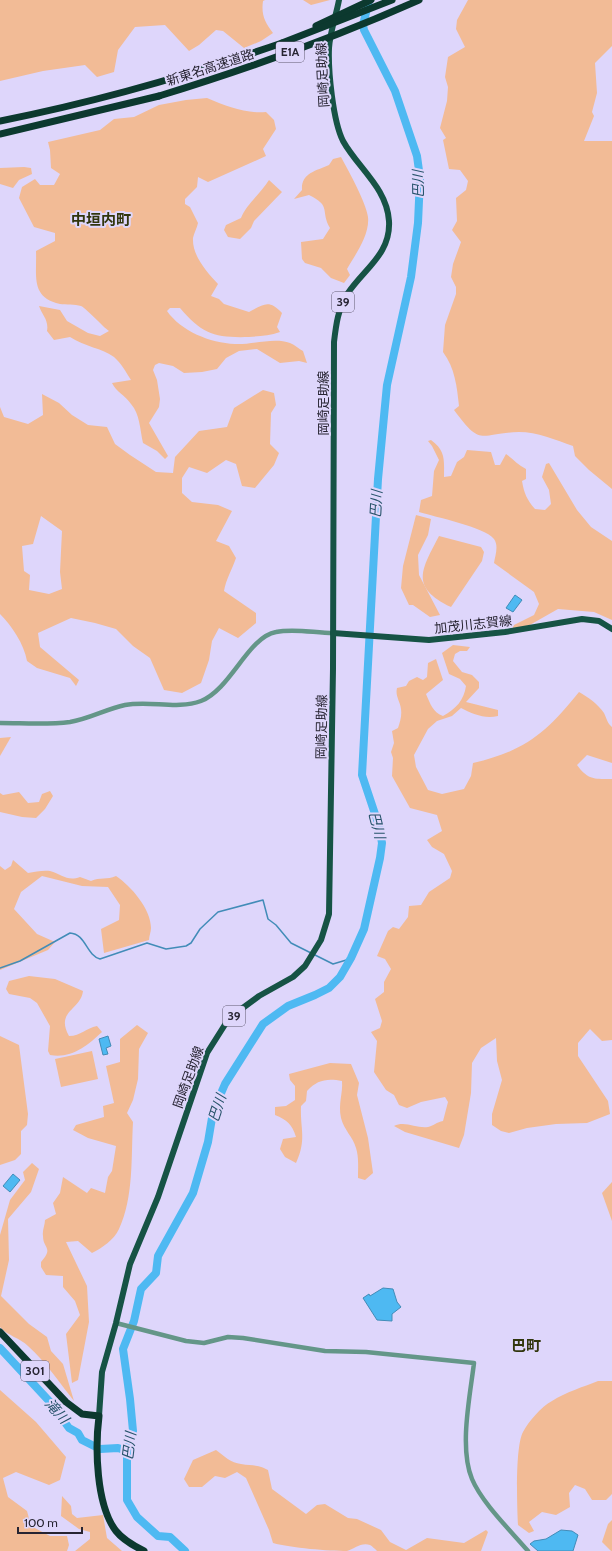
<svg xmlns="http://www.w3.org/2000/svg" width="612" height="1551" font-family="Cabin,'Noto Sans JP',sans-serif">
<rect width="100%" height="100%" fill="#ded6fb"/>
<g fill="#f2bb96" fill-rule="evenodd">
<path d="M0 0H265L263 1C261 15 265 22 273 33L261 41 244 48 223 31 216 30 199 45 189 51 165 25 135 27 118 50 114 72 97 77 85 65 43 71 0 81Z"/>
<path d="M303 0H330L311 5Z"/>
<path d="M468 0H612V46L595 63 597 93 592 112 594 116 584 141H612V489L589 470 575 456 573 446C556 440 537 432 519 432 479 433 482 448 454 410L459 406C457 387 455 368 443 352L445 325 456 294V287L451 277 453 264 461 242 452 230 457 221 456 198 466 190 468 181 460 170 449 169 443 140 446 138 440 128 447 101 448 87 445 77 448 57 465 47 456 29 457 20Z"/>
<path d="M207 98C226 106 246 114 266 112L274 120 276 129 263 149 266 156 208 182 198 177 197 187 185 199V204L190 207 198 223C197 228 194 233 193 238 192 256 207 272 218 284L211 296 219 299 224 304 249 312C264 304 269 299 282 313L277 327 280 332C270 336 259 336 249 337 215 338 202 334 180 308H170L167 311C181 331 210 343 235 344 251 345 274 337 290 343 295 345 299 349 303 351L307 363 299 361 280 363 257 349 239 351 226 358 217 369 202 372 184 373 173 366 159 363 155 365 153 370 157 380 160 399 159 407 149 423 168 456 165 459 157 451 143 443C140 430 140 414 131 404 125 395 116 392 112 383L131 380C126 372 121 363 114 357 102 348 85 347 70 337L54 340 47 331C49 320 42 315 39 306L60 310 67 321 88 333 100 336 109 331C103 327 86 308 81 306 75 304 66 305 60 304 30 297 37 276 36 251L55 241V233L34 227 19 198 22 187 35 179 40 185H54L60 174 51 168 50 150 48 142 100 130 114 119 134 117 159 105 186 100Z"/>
<path d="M341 157C349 172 366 202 368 217 370 235 355 255 347 269L350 275 344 283 331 278 321 268 305 263 302 259 301 242 323 239 330 228C320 211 332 206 309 195L294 199 302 190C301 173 316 171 329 165L333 159Z"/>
<path d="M24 167 31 168 32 174 19 180 13 188 0 184V168Z"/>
<path d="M269 180 282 192 254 221 251 228 240 239 228 237 224 230 226 225 241 218C246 205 261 193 269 180Z"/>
<path d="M263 390 274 393 276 405 271 413 270 444 279 453 274 465 255 488 242 486 236 464 226 460 207 473 189 467 182 478V493L192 502 218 505 232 511 216 541 229 546 236 558C232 570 226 579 224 591L256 613V623L238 638 219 628 212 641 209 660 201 683 182 693 164 690 150 658 133 646 116 629 95 623 71 618 38 633 40 647 79 680 76 686 70 678 37 668 27 661C24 644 12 626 0 614V407L4 417 28 424 43 415 42 394 59 403 72 415 88 425 107 427 115 444 130 455 156 472 173 473 175 457 199 431 227 427 234 408ZM41 516 62 531 60 572 62 589 49 594 29 590 30 575 24 571 22 546 33 544Z"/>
<path d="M431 440C446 451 444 460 444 477L451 476 457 462 464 457 467 450 491 452 495 465H500L506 454C513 459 518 465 526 469V479L522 481C524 493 527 500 535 509L545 510 551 504 549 490 542 477 546 464 549 463 577 510 591 527 612 541V620L594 612 558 609 528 626 513 628 512 626 534 615 539 604 534 592 494 563C495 556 499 546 494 539 485 527 435 517 419 512L421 500 432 496 434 471 439 460 432 446 428 441Z"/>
<path d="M416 515 431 519 428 535 418 555 419 575 440 615 430 617 413 605H409L401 588 403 566Z"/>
<path d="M439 536 481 547 484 552 482 561 451 607C409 587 422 569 439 536Z"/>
<path d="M453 645 470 647 467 651H460L455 654 453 661 462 672 472 675 479 682V688L466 702 498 710V716C484 719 473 714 461 708L452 716 437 721 428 729 414 755 416 767 428 790 442 794 464 789 471 776 473 763C525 751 546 733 579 692 588 697 598 704 604 713 607 719 607 723 612 727V763L587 755 577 765C588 780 594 779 612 779V1040L602 1041 590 1029 578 1043V1056L608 1101 610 1114 587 1123 556 1124 527 1128 509 1133 501 1131 492 1125V1114L502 1080 497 1061 496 1038 481 1048 472 1063 471 1093 464 1135 459 1148 405 1132 394 1126C405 1120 417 1129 428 1127 433 1126 437 1122 443 1121L448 1102 445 1097 421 1102 407 1108 399 1105 394 1095 386 1090 374 1072 377 1041 371 1032 380 1028 382 1021 375 999 384 992V982L391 969 385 959 377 956 388 931 393 927 399 929 408 917 409 906 421 905 429 892 450 878 452 871 444 854 432 847 427 840 442 831 437 815 410 808 392 776 393 758 391 752 394 743 392 731 398 728C400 722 402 716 401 709 400 701 395 696 397 688L406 686 409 681 417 677 423 680 427 677 428 663 436 659 443 680 426 694C430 703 433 713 443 716 456 709 464 700 466 686L460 679 449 674 442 653Z"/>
<path d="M11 737 0 756V738Z"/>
<path d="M50 791 53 796 45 809 36 818 22 817 0 812V793L3 795 19 792 28 803 39 802 42 794Z"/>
<path d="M13 860 28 873C35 872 43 870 50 871 62 874 67 882 80 877L91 881C100 877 107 880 116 876 131 886 151 909 151 928 151 932 149 936 149 940L104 953 101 929 119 920 120 905 108 887 82 886 42 876 21 892 14 909 37 934 55 942 48 950 0 970V866L5 870 11 866Z"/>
<path d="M29 976 55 979 83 991C81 1010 55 1011 69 1036 81 1036 86 1028 97 1026L102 1032C87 1046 71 1059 50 1055L48 1051 50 1026 37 1003 30 998 9 994 6 989 9 981Z"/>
<path d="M137 1025 148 1033 139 1049 138 1079 133 1100 127 1113 133 1122C131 1157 134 1197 119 1229 114 1240 102 1248 92 1253L78 1241 66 1242 87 1286 89 1322 78 1380 72 1383 66 1334 80 1315 75 1301 63 1287V1276L46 1275 41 1267V1262C54 1247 43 1249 43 1236 42 1231 45 1225 45 1220L56 1214 53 1203 60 1193 63 1177 87 1193 91 1188 105 1193 108 1177 112 1171 116 1146 88 1138 73 1130 76 1125 104 1117 103 1106 114 1103 106 1066 120 1062V1039Z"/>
<path d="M0 1036 19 1045 28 1114 27 1125 21 1131V1154L15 1160 0 1165Z"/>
<path d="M92 1051 98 1079 61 1087 55 1059Z"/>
<path d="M330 1063 351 1064 359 1083 357 1095 368 1138 373 1173 365 1180 358 1178C358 1169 359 1157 356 1148 353 1137 344 1130 341 1118 338 1103 343 1094 342 1081 327 1078 317 1080 307 1091L306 1101 301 1106C300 1130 307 1139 296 1163L285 1157 280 1149 283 1139 296 1137C292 1124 287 1120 275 1115V1107L286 1106 295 1100V1086L290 1080 289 1074Z"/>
<path d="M32 1163 39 1169 31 1192 8 1219 9 1260 1 1296 29 1324 47 1337 51 1351 63 1364 74 1401C59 1382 46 1362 28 1346 20 1338 8 1336 0 1327V1235L10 1200 25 1180 23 1172Z"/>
<path d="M612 1182V1221L602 1193Z"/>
<path d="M598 1381H612V1494L606 1500H592L585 1489 575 1485 569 1493 570 1507 556 1515 542 1512 529 1522 534 1531 529 1533 518 1525C517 1506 515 1447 523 1432 529 1421 541 1407 552 1401 566 1392 583 1387 598 1381Z"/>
<path d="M0 1390 36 1422 66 1457 60 1480 49 1485 16 1472 3 1478 8 1497 27 1511 31 1526 50 1536H67L69 1545 67 1551H0Z"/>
<path d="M216 1450C224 1456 231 1463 241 1464 253 1466 257 1464 268 1470L272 1489 306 1514 317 1505 325 1504 348 1518 357 1519 381 1530 390 1542 406 1550 427 1538 464 1543 486 1530 488 1532 481 1551H377C375 1549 372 1546 370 1545 361 1542 354 1549 347 1551 329 1551 291 1548 273 1543L269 1530 246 1478 237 1472 225 1478 215 1476 202 1487H189L184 1479 193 1460Z"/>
<path d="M62 1496 71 1506 72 1514 77 1518 103 1515 107 1538 122 1551H75L90 1539V1532L79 1529 61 1516Z"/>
<path d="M612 1520V1551H611L602 1542 608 1524Z"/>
</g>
<g fill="#4eb9f2" stroke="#428cb8">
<path d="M515 595 522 600 513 612 506 608Z"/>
<path d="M108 1036 111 1046 106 1048 108 1054 103 1055 99 1039Z"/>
<path d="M13 1174 20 1180 10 1192 3 1186Z"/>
<path d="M383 1288 393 1289 397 1302 401 1307 392 1314V1321L377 1320 363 1298 369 1294 370 1296Z"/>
<path d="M561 1530 572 1531 578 1535 573 1551H538L530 1544 534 1541 546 1539Z"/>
</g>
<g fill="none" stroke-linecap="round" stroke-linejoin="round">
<g stroke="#428cb8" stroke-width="1.5">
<path d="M315 955 333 964 353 958"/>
<path d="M0 968 20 961 70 933C86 934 86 955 100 959L147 943 166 949 186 946 191 943 200 929 218 912 263 900 268 919 276 925 291 943 311 953"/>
</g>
<g stroke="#4eb9f2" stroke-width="8">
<path d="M0 1348 50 1402 69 1428 78 1433 82 1440 100 1449 118 1448 127 1451"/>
<path d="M185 1551 170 1537 158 1536 137 1517 127 1500V1451L133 1431 130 1399 123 1349 134 1321 141 1289 156 1273 158 1256 193 1193 208 1142 213 1112 225 1084 263 1024 288 1006 315 995 329 988 340 977 351 958 364 929 380 858 382 843 379 826 362 775 378 479 387 385 411 277 418 223 420 178 417 156 395 91 364 30 363 25 369 0"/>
</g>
<g stroke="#649688" stroke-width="4.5">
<path d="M0 723C23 723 47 725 70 722 89 719 106 709 125 705 150 700 177 710 201 701 231 689 248 637 276 632 294 628 315 633 333 633"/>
<path d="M116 1323 186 1341 204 1343 228 1337 243 1338 325 1351 366 1352 474 1363C470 1396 459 1448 472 1479 482 1503 511 1531 528 1551"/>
</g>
<g stroke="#165345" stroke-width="6">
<path d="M333 633 429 640 505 632 582 619 599 621 612 629"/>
<path d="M99 1416 102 1372 116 1323 130 1264 158 1197 207 1053 226 1023 240 1010 259 996 293 977 305 966 321 940 329 914 333 669 334 342C336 325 338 308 348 293 364 269 391 254 389 221 387 188 358 168 343 141 333 121 328 71 329 48 330 32 336 16 339 0"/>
</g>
<g stroke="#0c392f" stroke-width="7">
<path d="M0 121C96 102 190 75 282 43"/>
<path d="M0 134 159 96"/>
<path d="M0 1332 66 1402 82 1414 99 1416C95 1448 96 1505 116 1531 123 1540 134 1546 144 1551"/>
</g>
<g stroke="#0c392f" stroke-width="7">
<path d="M316 26 371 0"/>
<path d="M282 43 392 0"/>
<path d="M159 96C247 69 334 38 419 0"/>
</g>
</g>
<g text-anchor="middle" stroke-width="4" stroke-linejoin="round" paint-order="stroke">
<g fill="#ded6fb" stroke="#5e596e" stroke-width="1">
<rect x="276" y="42" width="28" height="20" rx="3"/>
<rect x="332" y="292" width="22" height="20" rx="3"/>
<rect x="223" y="1006" width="22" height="20" rx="3"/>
<rect x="21" y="1361" width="28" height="20" rx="3"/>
</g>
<g font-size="12" font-weight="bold" fill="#272432">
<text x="290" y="56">E1A</text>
<text x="343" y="306">39</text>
<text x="234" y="1020">39</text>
<text x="35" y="1375">301</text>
</g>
<g font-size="13" fill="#272432" stroke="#ded6fb">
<text transform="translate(210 67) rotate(-18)" y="5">新東名高速道路</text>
<text transform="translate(322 75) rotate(-93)" y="5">岡崎足助線</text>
<text transform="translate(323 403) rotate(-90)" y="5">岡崎足助線</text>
<text transform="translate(473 624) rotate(-6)" y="5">加茂川志賀線</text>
<text transform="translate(321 727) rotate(-89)" y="5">岡崎足助線</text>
<text transform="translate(188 1077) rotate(-70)" y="5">岡崎足助線</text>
</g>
<g font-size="14" font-style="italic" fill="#27536b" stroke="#ded6fb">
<text transform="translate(418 184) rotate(-91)" y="5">巴川</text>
<text transform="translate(376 504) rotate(-87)" y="5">巴川</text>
<text transform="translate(377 825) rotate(76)" y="5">巴川</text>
<text transform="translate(217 1108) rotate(-72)" y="5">巴川</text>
<text transform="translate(57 1411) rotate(48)" y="5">滝川</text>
<text transform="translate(129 1446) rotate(-83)" y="5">巴川</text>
</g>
<g font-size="15" font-weight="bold" fill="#31360d" stroke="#ded6fb">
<text x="101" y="225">中垣内町</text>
<text x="526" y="1351">巴町</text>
</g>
</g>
<path d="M18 1527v6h64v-6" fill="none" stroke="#272432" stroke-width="2"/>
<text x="24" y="1527" font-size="12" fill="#272432" stroke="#ded6fb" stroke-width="3" paint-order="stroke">100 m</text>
</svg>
